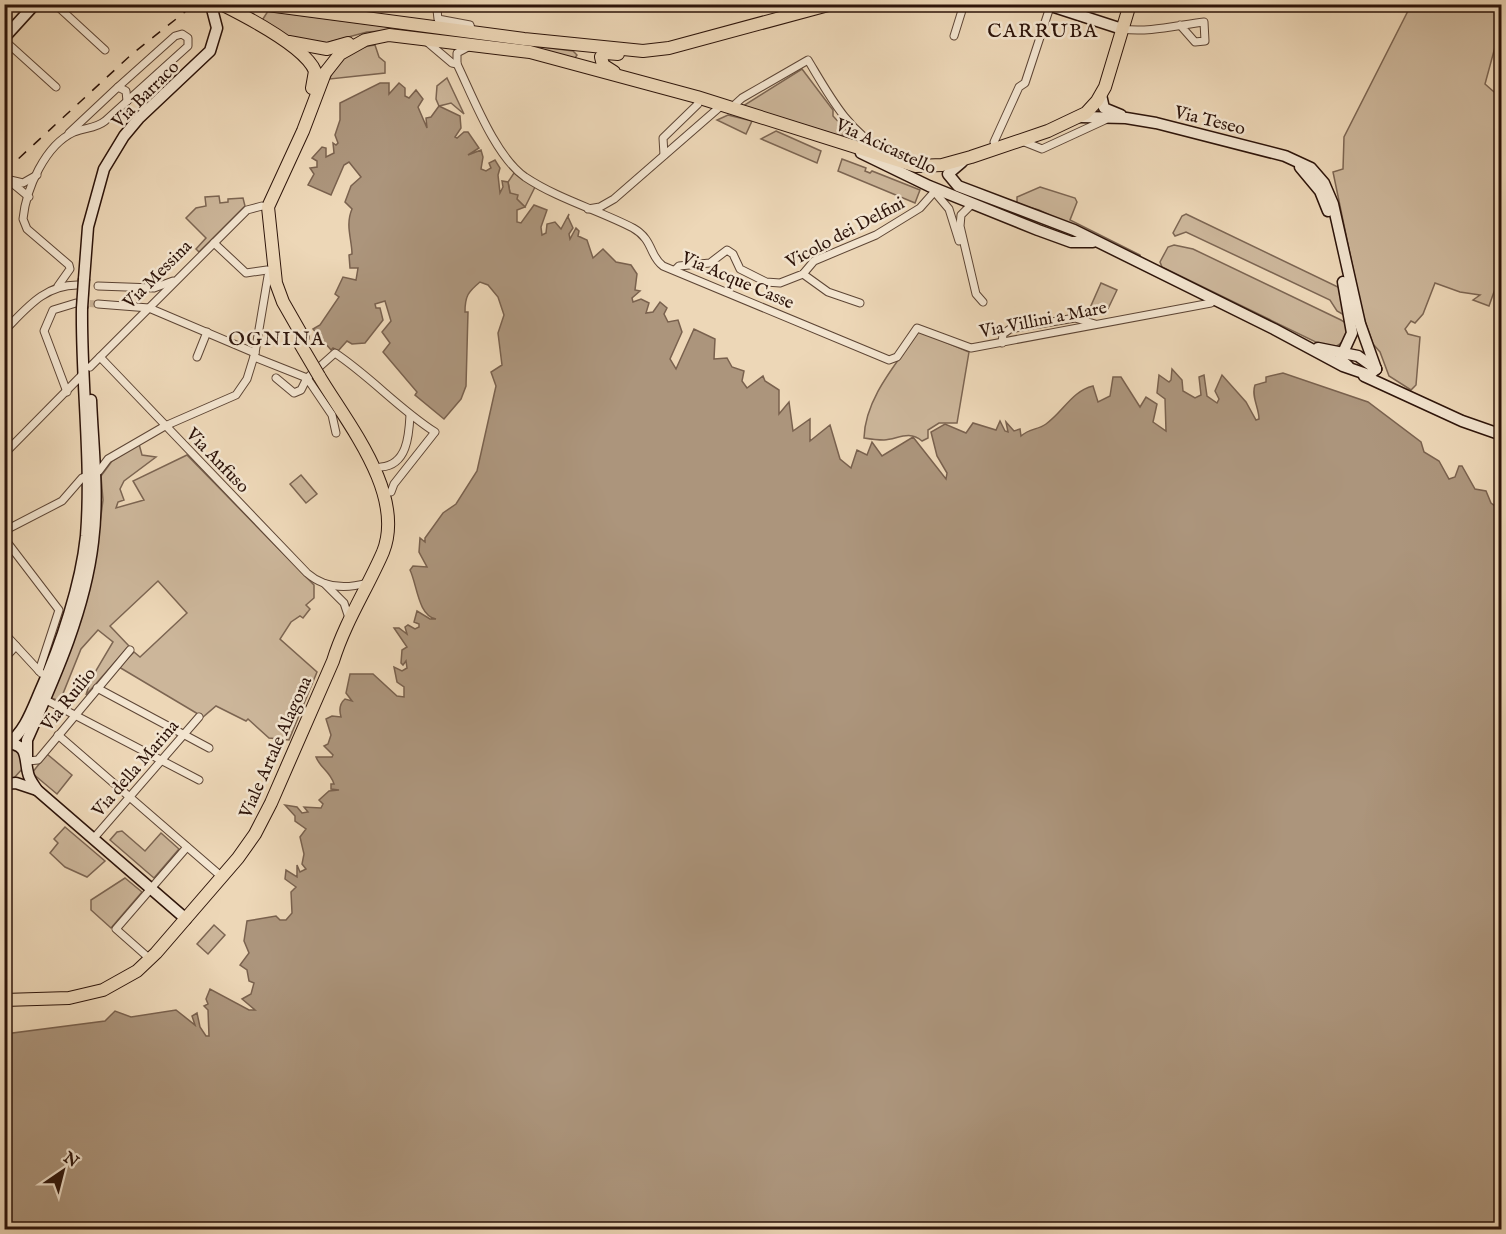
<svg xmlns="http://www.w3.org/2000/svg" width="1506" height="1234" font-family="'IM FELL English',serif">
<rect width="100%" height="100%" fill="#edd7b7"/>
<filter id="stains"><feTurbulence type="fractalNoise" baseFrequency=".00333" numOctaves="4"/><feColorMatrix values="0 0 0 0 .2 0 0 0 0 .09 0 0 0 0 .02 0 0 0 .5 -.17"/></filter>
<radialGradient id="worn" r=".72"><stop offset=".6" stop-color="#630" stop-opacity="0"/><stop offset="1" stop-color="#630" stop-opacity=".3"/></radialGradient>
<g fill="#ccb69a" stroke="#7c6552" stroke-width="1.5">
<path d="M1411 5H1501V25L1485 84 1501 98V272L1489 306 1473 300 1480 295 1460 292 1435 283 1423 314 1415 323 1411 321 1405 329 1408 334 1420 337 1416 385 1411 390 1389 376 1380 352 1373 344 1362 312 1333 172 1343 169 1344 137Z"/>
<path d="M268 11 573 51 577 55 575 58 397 30 367 32 326 43 295 40 261 22Z"/>
<path d="M375 45 379 57 385 62V73L330 79C332 61 358 46 375 45Z"/>
<path d="M802 69 833 110V116L847 131V134L840 136 743 106Z"/>
<path d="M447 78 464 114 451 103 439 106 436 99 437 86Z"/>
<path d="M728 115 752 121 746 134 717 120Z"/>
<path d="M776 131 821 151 817 163 761 139Z"/>
<path d="M842 159 866 168 865 171 870 173 872 171 920 190 915 203 838 171Z"/>
<path d="M514 173 535 187 525 207 510 193 508 182Z"/>
<path d="M1040 187 1075 198 1077 202 1070 220 1140 255 1141 259 1039 210 1017 204V197Z"/>
<path d="M219 196 220 203 228 202V199L243 198 245 206 199 252 196 249 206 238 186 218 196 208 206 206 205 197Z"/>
<path d="M1186 214 1340 288 1344 315 1337 311 1330 300 1186 232 1175 236 1173 233 1182 216Z"/>
<path d="M1174 245 1193 249 1341 320 1346 323C1349 337 1343 345 1330 349L1162 267 1160 262 1168 247Z"/>
<path d="M1101 283 1117 290 1105 315 1090 308Z"/>
<path d="M919 331 969 352 957 423H939L928 430V438L922 441C909 430 898 439 884 440 877 440 870 439 864 438 865 398 897 363 919 331Z"/>
<path d="M139 444 142 455 156 457 124 481 120 489 124 500 118 502 116 508 144 500 133 481 187 455 314 585V598L306 605 310 609 303 618 300 616 291 622 280 639 317 672 289 740 269 738 248 719 246 721 216 706 203 717 119 667 134 652 140 657 187 613 158 581 110 626 129 646 86 695 91 679 113 642 98 630 81 649 60 701 51 698 74 639 97 547 103 500 101 476 112 461Z"/>
<path d="M301 475 317 494 306 503 290 484Z"/>
<path d="M4 748 19 752 23 768 14 778 5 779Z"/>
<path d="M47 754 72 775 57 794 32 773Z"/>
<path d="M65 827 105 861 87 877 65 867 50 853 58 843 54 839Z"/>
<path d="M122 831 145 851 161 833 179 849 154 878 110 840 117 832Z"/>
<path d="M125 878 142 892 111 928 91 910V900Z"/>
<path d="M214 925 225 935 208 954 197 944Z"/>
</g>
<path fill="#ac957c" stroke="#79614e" stroke-width="1.5" d="M380 83H389V94L399 83 405 88V96L409 98 416 90 423 99 418 107 427 128 426 118 431 117 439 106 460 116 461 128 455 137 457 138 464 132H468L479 148 468 155 481 150 483 157 481 169 486 171 491 168 489 163 495 160 500 168 498 175 500 193 503 187 502 181 508 182 510 193 518 195 517 199 525 207 517 210V222L521 223 534 205 547 210 541 227 542 235 546 233 547 224 555 222 561 229 569 214 568 217 573 228 569 234 570 239 576 228 579 231 578 236 587 240 593 258 603 249 616 262 631 265 637 274 635 290 640 291 632 298 633 302 641 299 649 303 646 313 653 312 660 302 667 308 664 314 668 322 678 320 682 332 670 359 676 369 694 329 715 339 714 359 727 358 732 367 744 371 742 381 747 388 763 376 765 381 779 390V414L789 402 793 431 810 419V441L830 425 840 459 851 468 857 450 867 455 872 442 882 456 913 437 946 479 947 473 937 456 931 432 945 424 966 433 973 423 996 430 1000 421 1005 431 1008 432 1006 422 1014 431 1020 429 1021 436C1030 428 1038 430 1046 424 1063 412 1072 391 1093 386L1098 402 1110 396 1113 377H1121L1140 407 1146 397 1157 404 1153 422 1166 431 1165 399 1157 393 1159 375 1169 382 1171 380 1172 369 1182 380 1183 391 1195 398 1201 395 1199 377 1204 375 1207 396 1217 403 1219 399 1215 391 1222 375 1246 402 1256 420 1259 419C1259 408 1251 396 1255 385L1266 382V377L1283 373 1368 402 1421 442 1424 452 1439 461 1449 479 1455 477 1459 466H1462L1475 489 1486 491 1491 503 1499 509 1501 507V515L1496 516 1502 520 1501 1229 5 1230V1034L105 1021 115 1011 131 1017 176 1010 195 1025 192 1016 197 1013 200 1027 206 1036H209L208 1010 204 1006 208 1004 206 999 210 989 249 1010H255L242 999 251 994 254 983 249 981 247 970 240 965 249 953 244 941 247 921 276 916 280 920H286L292 913 291 892 296 887 285 879 286 870 297 877V865L300 872 306 869 302 864 304 854 300 837 306 829 295 821V816L285 805 297 807 302 813 308 812 304 807 321 808 323 804 319 800 329 791 339 790 331 789V784H334C330 771 320 768 316 757H332L333 755 324 746 328 744 331 735 326 719 332 716 341 717C339 710 339 704 345 699L352 701 346 693 350 674H373L397 696 404 697V687L397 682 394 667 402 671 407 668 406 661 403 665 401 663 402 650 407 647 394 628H399L407 634 405 627 408 625 415 629 419 627V624L414 622 417 611 430 619H436C418 616 417 584 410 570L413 566 427 567 419 552 420 538 425 542V538L443 513 456 504 477 471 496 386 491 372 502 365 498 333 504 315 498 297 488 285 480 282C468 292 465 296 465 312H468L466 386 461 399 444 419 415 395 417 392 383 352 390 343 382 332 391 321 385 301 375 304 376 308H380L383 320 365 343 352 344 347 341 338 351 333 348 331 350 313 329 320 325 339 297 335 294 343 277 356 280 358 268H350L349 255 352 254C352 240 345 225 352 209L345 202 351 186 361 177 349 162 344 165 331 195 308 185 314 174 310 168 317 167V161L312 158 322 147 326 148V157L334 153 333 143 336 145 338 143 335 135 340 120V103Z"/>
<g fill="none" stroke-linecap="round" stroke-linejoin="round">
<path stroke="#c7b094" stroke-width="7" stroke-dasharray="7 3.5" stroke-linecap="butt" d="M79 303 98 304"/>
<g stroke="#5d4535" stroke-width="9">
<g id="street">
<path d="M55 4 105 50"/>
<path d="M443 4 437 10 438 19 470 25 472 32"/>
<path d="M1122 29C1148 33 1178 25 1204 22L1205 41 1195 42 1180 25"/>
<path d="M954 36 964 4"/>
<path d="M4 40 56 87"/>
<path d="M426 41 452 63 457 64"/>
<path d="M470 46 457 53V64C473 97 495 156 525 177 558 199 598 210 633 228 654 240 649 256 663 266L889 360 897 357 917 328 971 348 1211 303 1213 298"/>
<path d="M731 108 742 98 808 60C829 95 848 132 886 152"/>
<path d="M69 133 118 87 126 91 127 101"/>
<path d="M1022 141 1042 149 1105 120"/>
<path d="M996 147 994 142 1019 87 1025 83 1051 4"/>
<path d="M664 155 663 138 698 104 697 97"/>
<path d="M6 179 23 183 37 175"/>
<path d="M12 183 29 197"/>
<path d="M933 190 949 209 959 241"/>
<path d="M972 204 961 215 960 226 976 294 983 302"/>
<path d="M588 209 600 207 614 199 722 105"/>
<path d="M214 243 246 273 267 270"/>
<path d="M675 270 679 266 710 263 727 250 733 254 740 269 766 282 780 283 803 274 814 261 876 235 920 208 935 191"/>
<path d="M803 274 828 292 860 303"/>
<path d="M58 286 70 269 69 265 27 229 23 219C26 189 45 145 74 132 86 127 95 129 105 121L188 46V38L182 34 175 36 118 87"/>
<path d="M98 286 154 288 173 281"/>
<path d="M98 304 149 308 255 353"/>
<path d="M4 331C26 309 44 285 77 285"/>
<path d="M1002 343 1003 334 1010 329 1075 318 1095 324"/>
<path d="M100 357 307 573C324 588 346 589 367 583"/>
<path d="M197 357 207 332"/>
<path d="M254 357 307 378 335 353C371 377 399 409 435 432L394 484 391 492"/>
<path d="M90 367 247 210 262 206"/>
<path d="M276 378 294 393 301 390 307 378 332 415 336 433"/>
<path d="M67 392 44 331 53 310 76 303"/>
<path d="M4 454 83 374"/>
<path d="M381 467C407 465 409 436 410 415"/>
<path d="M4 531 62 501 82 478 99 471 108 459 165 426 236 395 247 379 255 353 268 276"/>
<path d="M4 538 59 610 39 671"/>
<path d="M325 584 344 603 349 618"/>
<path d="M4 633 41 673"/>
<path d="M4 659 16 646"/>
<path d="M97 688 209 748"/>
<path d="M46 700 199 780"/>
<path d="M58 735 222 877"/>
<path d="M28 761 38 760 130 650"/>
<path d="M94 838 199 717"/>
<path d="M150 959 116 929 187 847"/>
</g>
</g>
<g stroke="#2d140a" stroke-width="13">
<g id="secondary">
<path d="M1045 4 1122 29"/>
<path d="M4 38 35 4"/>
<path d="M1101 95 1104 108 1121 115"/>
<path d="M1080 117 1126 118 1156 123 1285 156 1311 168 1324 183 1333 204 1360 324 1376 369"/>
<path d="M861 153 929 186 1038 230 1071 242H1093"/>
<path d="M962 162 948 174 958 186 1074 230 1274 329 1343 366 1369 375 1376 369"/>
<path d="M1300 167 1320 191 1328 211"/>
<path d="M84 279 88 227 104 169 124 136 139 118 210 51 217 28 211 5"/>
<path d="M1343 282 1352 333 1340 359 1348 366"/>
<path d="M1318 348 1358 356 1376 369"/>
<path d="M1364 376 1462 421 1502 435"/>
<path d="M5 743C29 744 24 757 28 773 29 779 34 785 37 790L186 919"/>
<path d="M8 743C25 732 33 707 41 689 61 645 81 584 86 536 92 461 81 384 82 308"/>
<path d="M27 757V740C55 677 85 611 93 542 99 495 93 447 91 400"/>
<path d="M4 784 16 783 37 790"/>
</g>
</g>
<g stroke="#2d140a" stroke-width="14">
<g id="primary">
<path d="M210 4 211 5"/>
<path d="M221 4C245 16 305 47 315 71L312 88"/>
<path d="M260 4 524 39 643 51 669 48 832 4"/>
<path d="M289 42 327 49 348 43"/>
<path d="M614 72 603 65 601 57 606 53 618 54"/>
<path d="M303 337 283 302 276 283 268 207 303 131 325 73 340 54 365 40 389 35 530 52 697 97 916 166 942 165 971 157 1048 131 1086 113 1097 101 1105 87 1130 4"/>
<path d="M4 1000 69 998 103 990 137 971 156 953 238 858 255 834 271 803 333 661C345 622 367 589 383 552 406 494 347 423 319 376"/>
</g>
</g>
<use href="#street" stroke="#f3e5d0" stroke-width="7"/>
<use href="#secondary" stroke="#f3e5d0" stroke-width="10"/>
<use href="#primary" stroke="#edd7b7" stroke-width="12"/>
<path stroke="#2d140a" stroke-width="1.5" stroke-dasharray="10 10" stroke-linecap="butt" d="M4 172 132 54 195 4"/>
<g stroke="#2d140a" stroke-width="13" stroke-linecap="butt">
<path id="secondary-bridge" d="M82 308 84 279"/>
</g>
<g stroke="#2d140a" stroke-width="14" stroke-linecap="butt">
<path id="primary-bridge" d="M299 342 319 376"/>
</g>
<use href="#secondary-bridge" stroke="#f3e5d0" stroke-width="10"/>
<use href="#primary-bridge" stroke="#edd7b7" stroke-width="12"/>
</g>
<g text-anchor="middle" stroke-width="5" stroke-linejoin="round" paint-order="stroke">
<g font-size="18" fill="#2d140a" stroke="#f3e5d0">
<text transform="translate(145 94) rotate(-45)" y="6">Via Barraco</text>
<text transform="translate(1210 120) rotate(14)" y="6">Via Teseo</text>
<text transform="translate(886 146) rotate(25)" y="6">Via Acicastello</text>
<text transform="translate(845 232) rotate(-28)" y="6">Vicolo dei Delfini</text>
<text transform="translate(157 274) rotate(-45)" y="6">Via Messina</text>
<text transform="translate(738 280) rotate(23)" y="6">Via Acque Casse</text>
<text transform="translate(1043 319) rotate(-11)" y="6">Via Villini a Mare</text>
<text transform="translate(218 460) rotate(46)" y="6">Via Anfuso</text>
<text transform="translate(68 699) rotate(-51)" y="6">Via Ruilio</text>
<text transform="translate(275 747) rotate(-66)" y="6">Viale Artale Alagona</text>
<text transform="translate(135 768) rotate(-49)" y="6">Via della Marina</text>
</g>
<g font-size="20" letter-spacing="1.5" fill="#2d140a" stroke="#f3e5d0">
<text x="1043" y="37">CARRUBA</text>
<text x="277" y="345">OGNINA</text>
</g>
</g>
<rect width="1506" height="1234" fill="none" stroke="#edd7b7" stroke-width="24"/>
<rect x="6" y="6" width="1494" height="1222" fill="none" stroke="#2d140a" stroke-width="3"/>
<rect x="12" y="12" width="1482" height="1210" fill="none" stroke="#2d140a" stroke-width="1.5"/>
<g transform="translate(63 1171) rotate(35)" stroke="#f3e5d0" stroke-width="4.5" paint-order="stroke">
<path d="M0-4.5L10 22L0 15L-10 22Z" fill="#2d140a"/>
<text y="-9" font-size="16" font-weight="bold" text-anchor="middle" fill="#2d140a">N</text>
</g>
<rect width="100%" height="100%" filter="url(#stains)"/>
<rect width="100%" height="100%" fill="url(#worn)"/>
</svg>
